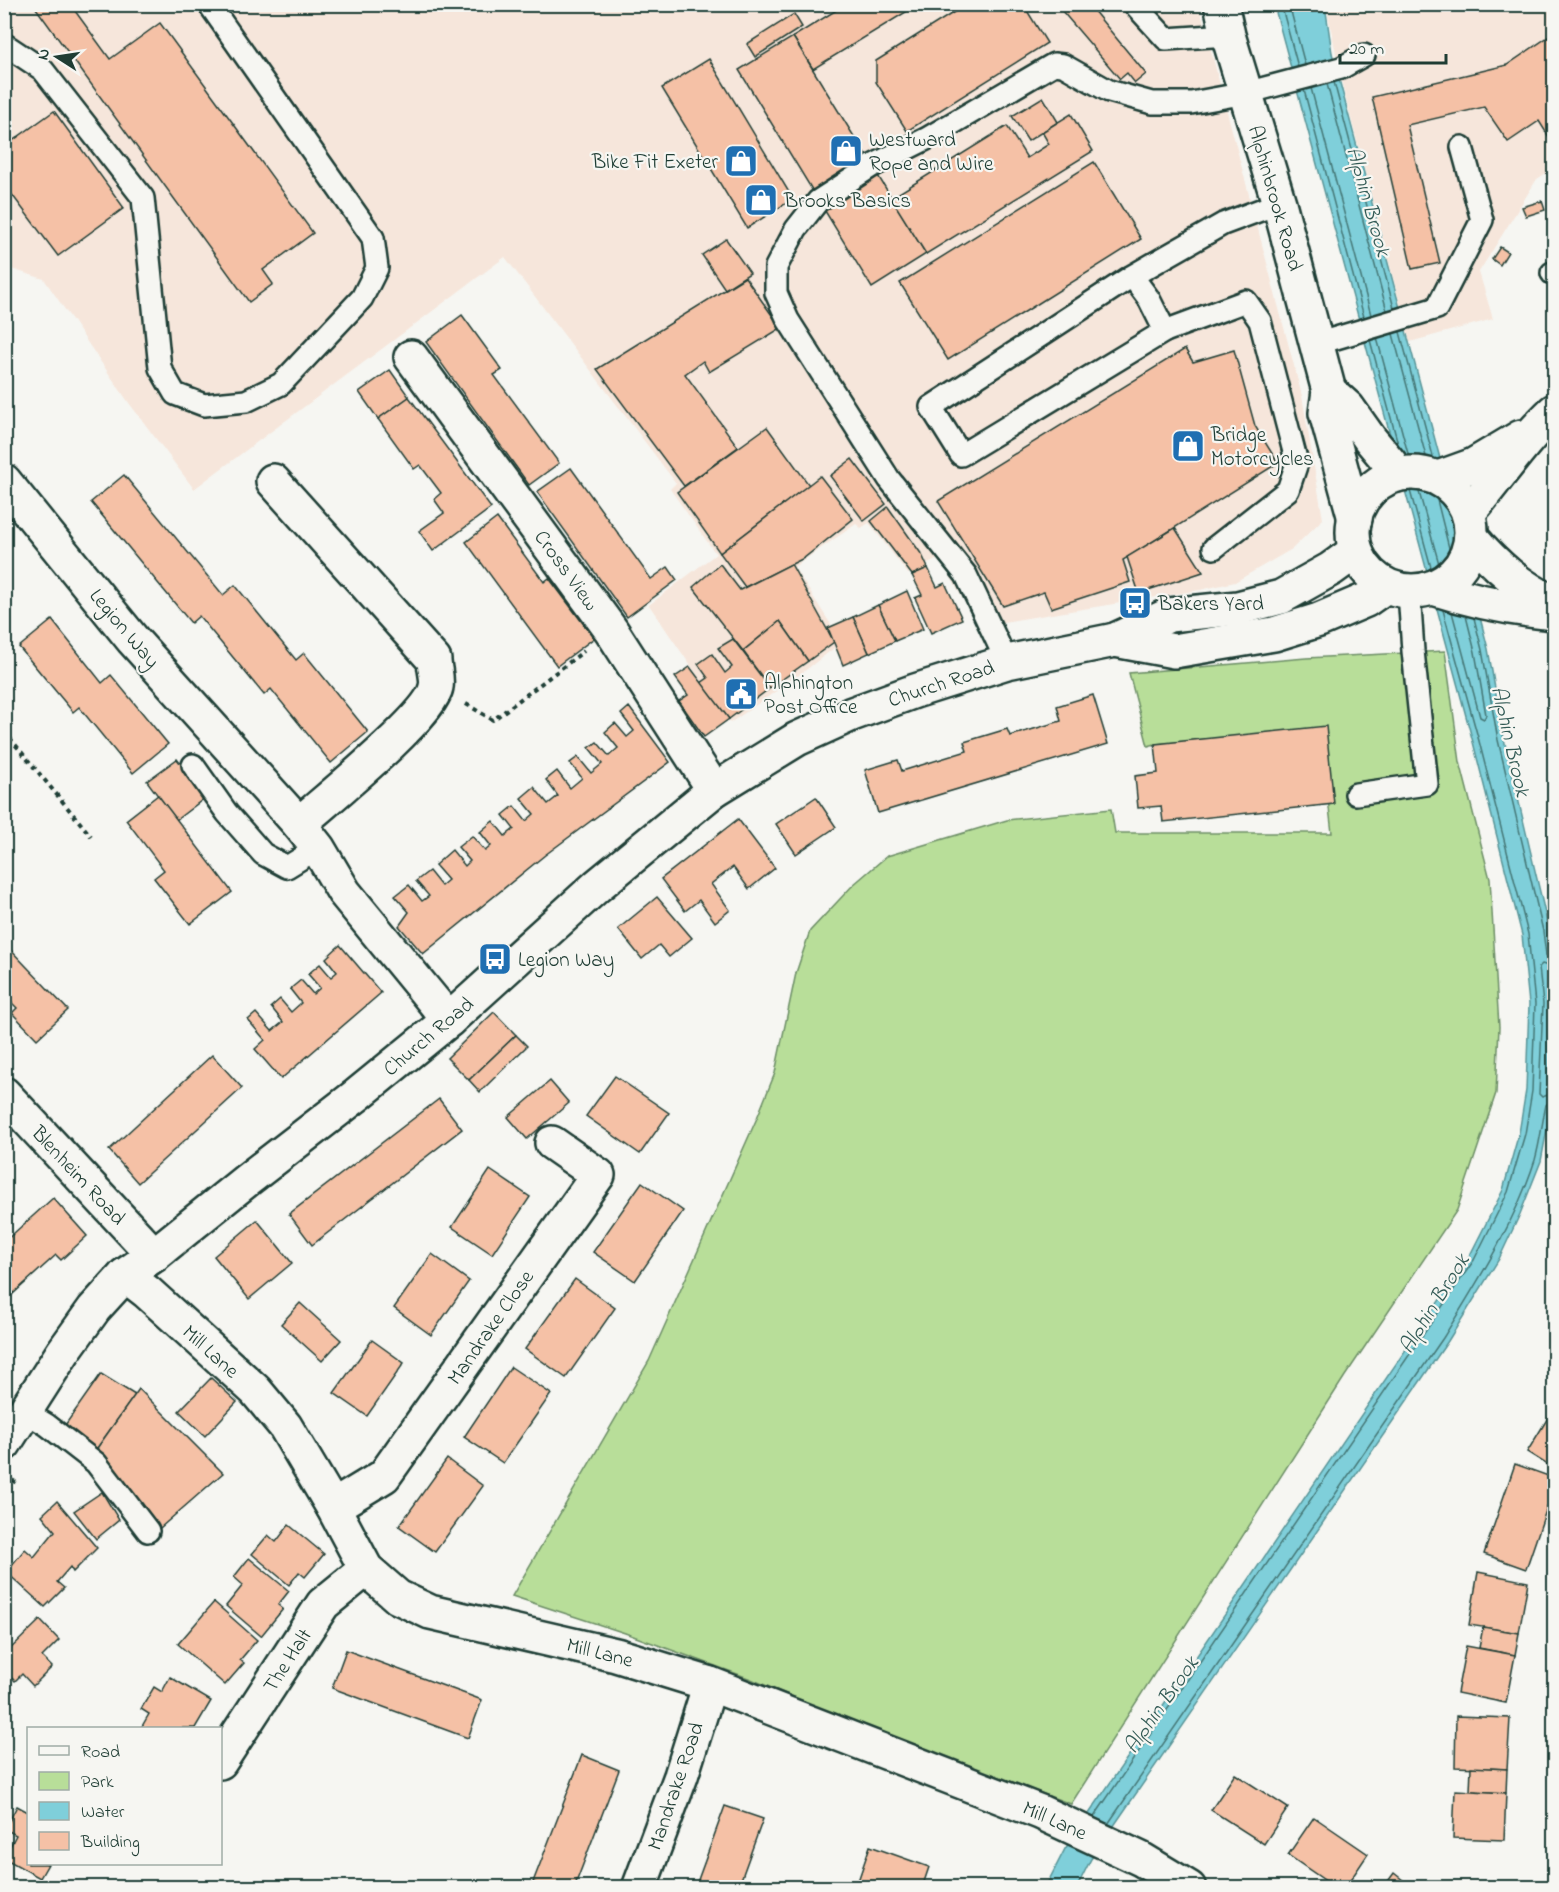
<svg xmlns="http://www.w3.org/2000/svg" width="1559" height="1892" font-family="'Indie Flower',sans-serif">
<rect width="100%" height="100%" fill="#f6f6f2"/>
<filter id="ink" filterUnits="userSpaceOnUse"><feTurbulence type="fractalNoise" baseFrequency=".0167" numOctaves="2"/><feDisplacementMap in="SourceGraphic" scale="12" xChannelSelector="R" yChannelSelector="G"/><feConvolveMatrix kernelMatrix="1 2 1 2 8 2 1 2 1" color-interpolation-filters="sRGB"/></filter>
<g filter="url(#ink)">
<g fill="#f6e6db">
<path d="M4 5H1199L1302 396 1323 519 1292 549 1235 582 1200 590 978 626 940 558 908 574 869 523 861 528 856 524 794 567 830 623 838 645 798 676 730 723 649 605 716 554 670 489 676 483 505 257 194 489 129 403 44 279 5 267Z"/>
<path d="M1326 5H1554V168L1537 179 1479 272 1493 319 1410 342 1343 88Z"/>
</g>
<path fill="#b8de99" stroke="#6c8e66" stroke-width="1.5" d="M1445 651 1460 762 1490 879 1499 1027 1496 1093 1457 1210 1345 1376 1071 1804 895 1740 751 1679 625 1633 512 1596 649 1361 757 1118 775 1073 796 973 810 931 853 885 887 856 1007 820 1111 809 1115 833H1332L1320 731 1155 744 1148 746 1129 673 1306 658Z"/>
<path fill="#7fcfda" stroke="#599598" stroke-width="1.5" d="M1274 5H1325L1332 53 1442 466 1488 649 1504 739 1549 930 1554 984V1093L1541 1161 1520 1214 1499 1259 1448 1341 1091 1859 1077 1887 1045 1888 1065 1849 1469 1257 1503 1190 1519 1133 1526 1090 1529 1004 1522 935 1473 742Z"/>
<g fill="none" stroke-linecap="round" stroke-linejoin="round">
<g stroke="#457776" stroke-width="1.5">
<path d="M1281 4 1298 67"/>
<path d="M1289 4 1305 65"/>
<path d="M1334 82 1394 308"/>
<path d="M1327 84 1387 311"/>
<path d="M1311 88 1371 315"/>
<path d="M1304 90 1364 317"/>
<path d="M1400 332 1434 460"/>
<path d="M1393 334 1428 464"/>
<path d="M1377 338 1411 465"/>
<path d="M1370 340 1398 444"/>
<path d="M1414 474 1441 571"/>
<path d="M1409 487 1432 571"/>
<path d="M1436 496 1456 576"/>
<path d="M1452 612 1480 717 1484 719 1486 715 1475 652 1466 616"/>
<path d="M1474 618 1482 650 1498 740 1543 931 1546 955 1549 959 1554 960"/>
<path d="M1554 968 1542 964 1539 967 1543 1004 1539 1094 1542 1097 1554 1093"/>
<path d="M1554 977 1550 979 1552 1005 1549 1081 1551 1084H1554"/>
<path d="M1094 1817 1474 1260 1508 1192 1525 1134 1532 1091 1535 1004 1528 934 1479 741 1443 610"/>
<path d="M1108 1824 1443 1338C1478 1281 1514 1225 1535 1160 1540 1143 1542 1123 1546 1105L1549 1102 1554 1101"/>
</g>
</g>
<g fill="#f5c1a6" stroke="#1f3d34" stroke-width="1.5">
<path d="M33 4H70L110 59 160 23 313 233 263 270 273 284 249 302Z"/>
<path d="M846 4H919L813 69 793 37Z"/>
<path d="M967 4H1023L1047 43 907 131 876 82V61Z"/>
<path d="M1056 4H1088L1146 74 1135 83 1127 73 1120 79Z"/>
<path d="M794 14 802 27 755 57 747 44Z"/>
<path d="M1554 33V145L1539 121 1508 142 1484 107 1407 125 1440 263 1412 269 1372 97 1507 65Z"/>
<path d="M793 37 926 254 872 288 739 70Z"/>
<path d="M709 59 793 199 747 228 662 88Z"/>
<path d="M1043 97 1058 122 1028 141 1012 116Z"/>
<path d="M54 111 124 208 58 256 4 184V147Z"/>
<path d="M1071 114 1093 151 926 254 891 198 1007 126 1027 158 1049 144 1042 132Z"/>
<path d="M1094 162 1141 239 948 360 900 283Z"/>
<path d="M1542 201 1545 210 1526 216 1522 207Z"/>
<path d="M726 239 750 273 725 289 702 255Z"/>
<path d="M1500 247 1508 252 1500 265 1492 259Z"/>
<path d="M745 277 781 328 709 372 703 361 685 374 738 447 684 486 597 369Z"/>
<path d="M462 315 502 370 494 375 559 463 529 485 426 342Z"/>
<path d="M1185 349 1193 362 1234 350 1255 426 1278 463 1123 560 1130 582 1051 608 1044 592 1003 606 938 501Z"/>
<path d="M390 370 409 397 378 419 359 392Z"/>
<path d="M409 397 491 508 433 551 419 531 444 513 434 499 441 493 420 465 414 469 378 419Z"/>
<path d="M767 427 809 485 720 553 677 492Z"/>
<path d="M852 459 886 504 864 521 830 476Z"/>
<path d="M571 468 651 579 668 567 677 580 627 617 537 492Z"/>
<path d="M124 475 223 595 235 585 296 660 304 653 368 732 331 763 271 689 264 695 199 616 191 623 91 502Z"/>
<path d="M820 476 853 519 804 558 745 587 720 553Z"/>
<path d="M888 507 922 555 928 568 912 575 871 521Z"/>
<path d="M497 518 544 582 549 578 594 638 557 666 466 542Z"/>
<path d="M1175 528 1203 572 1139 593 1127 557Z"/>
<path d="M720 564 740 590 791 564 834 642 808 661 780 621 743 651 693 587Z"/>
<path d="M928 568 937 587 945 583 962 619 931 633 915 598 922 595 912 575Z"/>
<path d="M907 591 923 629 895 641 878 605Z"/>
<path d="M878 605 895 641 869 653 853 617Z"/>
<path d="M853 617 869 653 843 665 828 628Z"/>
<path d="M52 620 102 683 111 675 168 744 133 773 79 707 73 712 19 647Z"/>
<path d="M780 621 808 661 770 688 743 651Z"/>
<path d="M733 639 770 688 729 719 701 683 708 678 698 664 712 654 725 673 732 667 718 648Z"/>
<path d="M690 667 729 719 704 737 679 701 688 695 675 677Z"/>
<path d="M1093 695 1108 744 878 813 865 770 898 760 902 771 967 751 964 742 1007 729 1010 736 1061 721 1057 706Z"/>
<path d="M629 707 670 762 545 855 423 954 399 926 409 912 395 896 409 885 422 901 429 896 416 881 429 871 441 886 448 880 435 865 452 850 465 866 470 861 458 847 472 836 485 851 491 846 480 832 493 821 505 836 514 829 503 815 514 806 526 821 534 814 521 798 534 787 548 804 558 796 546 780 557 771 570 788 582 778 570 763 578 757 591 773 602 764 589 748 597 742 609 756 618 748 605 732 615 723 627 737 634 731 621 714Z"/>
<path d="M1326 726 1334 804 1163 822 1161 806 1138 808 1135 776 1158 773 1155 744Z"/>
<path d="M177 759 206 797 176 820 147 781Z"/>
<path d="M158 795 232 892 190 924 154 878 164 870 126 820Z"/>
<path d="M816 797 836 827 796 854 776 824Z"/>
<path d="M738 819 775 868 749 889 733 867 711 884 730 910 715 922 699 900 685 911 661 879Z"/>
<path d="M657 897 692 938 669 957 659 945 642 959 618 929Z"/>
<path d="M4 943 68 1010 37 1039 12 1013 17 1008 4 995Z"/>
<path d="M340 945 381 993 281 1079 255 1049 265 1040 248 1020 256 1013 272 1031 283 1022 271 1007 280 999 291 1012 301 1003 290 989 301 980 313 994 320 988 308 974 320 964 331 977 337 972 326 958Z"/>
<path d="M494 1012 516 1035 469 1080 447 1058Z"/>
<path d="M516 1035 527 1046 480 1092 469 1080Z"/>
<path d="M212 1055 242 1088 138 1183 109 1150Z"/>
<path d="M615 1076 669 1113 640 1154 586 1116Z"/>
<path d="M550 1081 569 1103 527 1139 508 1117Z"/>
<path d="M439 1099 462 1129 312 1245 289 1214Z"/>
<path d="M490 1170 530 1197 492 1254 452 1227Z"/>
<path d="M642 1182 683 1211 635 1281 593 1252Z"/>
<path d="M53 1198 87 1236 61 1260 56 1255 4 1302V1242Z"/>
<path d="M257 1220 292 1263 249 1299 214 1256Z"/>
<path d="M432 1254 469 1281 431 1335 394 1308Z"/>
<path d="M575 1279 615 1308 566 1378 525 1349Z"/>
<path d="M300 1303 341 1340 322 1361 281 1324Z"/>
<path d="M372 1340 404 1363 367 1416 334 1393Z"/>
<path d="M511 1367 551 1394 503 1463 464 1437Z"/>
<path d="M101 1374 135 1395 95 1451 63 1428Z"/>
<path d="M211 1378 237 1402 205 1436 179 1411Z"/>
<path d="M139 1389 223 1473 160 1528 95 1451Z"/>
<path d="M1554 1408V1469L1527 1452Z"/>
<path d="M447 1459 483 1486 435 1552 399 1526Z"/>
<path d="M1515 1464 1554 1478V1487L1526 1569 1484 1554Z"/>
<path d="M102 1492 119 1520 96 1539 74 1511Z"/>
<path d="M57 1501 97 1548 73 1572 70 1567 57 1582 64 1588 45 1607 6 1572 25 1549 34 1557 55 1531 42 1515Z"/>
<path d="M289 1525 324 1554 305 1577 299 1572 289 1585 252 1554 268 1535 276 1542Z"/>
<path d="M249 1558 289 1591 278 1605 283 1609 261 1636 226 1606 243 1585 234 1577Z"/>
<path d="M1478 1572 1528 1582 1519 1633 1469 1625Z"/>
<path d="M214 1602 257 1640 240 1660 244 1663 225 1685 178 1644Z"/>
<path d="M40 1620 59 1640 42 1657 52 1667 33 1686 22 1674 15 1681 4 1671V1655Z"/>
<path d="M1483 1627 1519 1633 1515 1655 1479 1648Z"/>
<path d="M1466 1646 1515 1655 1506 1703 1457 1693Z"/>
<path d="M346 1650 482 1700 468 1738 332 1688Z"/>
<path d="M170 1677 211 1701 195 1728H141L149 1714 141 1709 154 1687 162 1692Z"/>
<path d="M1456 1716 1510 1718 1507 1769 1455 1767Z"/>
<path d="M582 1755 619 1770 574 1888H547L533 1882Z"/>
<path d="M1471 1767 1507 1769 1506 1793 1470 1791Z"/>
<path d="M1235 1774 1288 1808 1264 1844 1211 1810Z"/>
<path d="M1455 1790 1506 1793 1504 1840 1453 1838Z"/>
<path d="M17 1806 28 1812V1864H48L40 1878 4 1858 16 1835 5 1829Z"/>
<path d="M725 1806 763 1819 738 1888H695Z"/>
<path d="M1314 1817 1368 1854 1345 1888H1336L1288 1855Z"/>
<path d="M870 1846 929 1867 922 1888H867L857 1884Z"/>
<path d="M1394 1873 1413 1888H1383Z"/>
</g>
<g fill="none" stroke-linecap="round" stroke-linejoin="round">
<g stroke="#1f3d34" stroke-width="26">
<g id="lane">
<path d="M1134 4 1166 39 1228 35"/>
<path d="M4 44 43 70 143 198 160 368 175 394 204 405 246 401 281 384 362 298 377 268 373 238 209 4"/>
<path d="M1552 273H1554"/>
<path d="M1132 276 1149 299 1165 331 961 455 931 407 1132 276 1223 224 1279 203"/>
<path d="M1165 331 1246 301 1260 321 1297 463 1288 490 1214 548"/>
<path d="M1316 344 1437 308 1482 220 1462 147"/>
<path d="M1007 662 966 575 889 479 788 320 776 293V267L796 229 818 201 872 166 926 139 1054 64 1063 65 1109 91 1152 103H1191L1246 93 1341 68 1364 55"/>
<path d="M193 765 227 813 263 854 287 867 318 848"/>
<path d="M1356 794 1427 784 1413 651 1409 592"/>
<path d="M24 1411 47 1425 96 1463 148 1531"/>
</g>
</g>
<g stroke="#1f3d34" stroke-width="38">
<g id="street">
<path d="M411 357 611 630 714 790"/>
<path d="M1438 478 1474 465 1521 437"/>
<path d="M4 481 133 640 299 824 318 848 344 892 449 1020"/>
<path d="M273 481 434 660C434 668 438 679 436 687 431 716 325 801 299 824"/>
<path d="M1469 512C1498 479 1522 441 1554 411"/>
<path d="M4 1094 154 1255"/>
<path d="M125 1275 147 1292 255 1390 285 1426 333 1507 366 1569 398 1597 430 1612 616 1655 710 1684 1040 1812 1141 1859 1189 1888"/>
<path d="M333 1507 384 1476 598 1175 552 1143"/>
<path d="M220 1762 323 1604 366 1569"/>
<path d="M639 1888 681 1776 710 1684"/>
</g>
</g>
<g stroke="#1f3d34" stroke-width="38">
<g id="secondary">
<path d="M1221 4 1228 35 1279 203 1329 391 1326 413 1355 519"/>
<path d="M1329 391 1348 408 1370 439 1390 463 1396 475"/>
<circle cx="1412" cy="532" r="59"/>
<path d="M1471 537C1496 566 1520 587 1554 603"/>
<path d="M1433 588C1473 601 1512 609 1554 613"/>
<path d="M1115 640 1174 651 1274 634 1319 620 1366 600 1386 586"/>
<path d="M4 1444 63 1352 94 1309 125 1275 154 1255 247 1180 357 1095 449 1020 597 886 714 790 797 739 852 714 915 691 1007 662 1115 640 1169 615 1238 608 1281 597 1331 569 1356 551"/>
</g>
</g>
<g stroke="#1f3d34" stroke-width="4" stroke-dasharray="4.5 4.5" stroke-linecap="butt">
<path d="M466 704 493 720 584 651"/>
<path d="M4 731 91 836"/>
<path d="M4 1499 17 1476"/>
</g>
<use href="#lane" stroke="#f6f6f2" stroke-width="21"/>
<use href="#street" stroke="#f6f6f2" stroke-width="33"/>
<use href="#secondary" stroke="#f6f6f2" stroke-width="33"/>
</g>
</g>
<defs>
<g id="shop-square" transform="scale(1.725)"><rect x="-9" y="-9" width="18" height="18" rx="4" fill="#1f6fb2" stroke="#f6f6f2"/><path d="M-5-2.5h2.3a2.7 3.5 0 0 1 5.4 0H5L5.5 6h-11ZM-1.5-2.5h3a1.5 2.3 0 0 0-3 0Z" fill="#fff"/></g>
<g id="bus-square" transform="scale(1.725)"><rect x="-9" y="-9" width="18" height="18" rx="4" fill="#1f6fb2" stroke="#f6f6f2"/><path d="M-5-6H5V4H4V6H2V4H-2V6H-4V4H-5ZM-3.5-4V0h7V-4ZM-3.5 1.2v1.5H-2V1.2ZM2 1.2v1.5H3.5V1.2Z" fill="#fff"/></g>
<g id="civic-square" transform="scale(1.725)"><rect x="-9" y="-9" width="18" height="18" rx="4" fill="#1f6fb2" stroke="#f6f6f2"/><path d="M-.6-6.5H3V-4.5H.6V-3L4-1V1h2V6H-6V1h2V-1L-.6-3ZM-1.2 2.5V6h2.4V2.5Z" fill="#fff"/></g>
</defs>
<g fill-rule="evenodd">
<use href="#shop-square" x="846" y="151"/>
<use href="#shop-square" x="741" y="161"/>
<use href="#shop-square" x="761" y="200"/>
<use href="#shop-square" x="1188" y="446"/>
<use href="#bus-square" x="1135" y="603"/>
<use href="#civic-square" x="741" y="694"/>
<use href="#bus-square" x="495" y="959"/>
</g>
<g text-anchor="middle" stroke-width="4.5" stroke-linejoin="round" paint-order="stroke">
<g font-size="21" fill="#1f3d34" stroke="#f6f6f2" text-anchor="start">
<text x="869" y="146">Westward<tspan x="869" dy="24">Rope and Wire</tspan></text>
<text x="718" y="168" text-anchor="end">Bike Fit Exeter</text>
<text x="784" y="207">Brooks Basics</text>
<text x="1211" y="441">Bridge<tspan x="1211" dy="24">Motorcycles</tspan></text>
<text x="1158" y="610">Bakers Yard</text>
<text x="764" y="689">Alphington<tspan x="764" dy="24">Post Office</tspan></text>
<text x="518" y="966">Legion Way</text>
</g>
<g font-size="21" fill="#1f3d34" stroke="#f6f6f2">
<text transform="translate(1276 198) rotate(74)" y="7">Alphinbrook Road</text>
<text transform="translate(567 570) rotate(54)" y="7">Cross View</text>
<text transform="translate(125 628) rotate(50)" y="7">Legion Way</text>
<text transform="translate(941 683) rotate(-18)" y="7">Church Road</text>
<text transform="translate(428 1036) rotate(-40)" y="7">Church Road</text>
<text transform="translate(79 1175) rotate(47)" y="7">Blenheim Road</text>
<text transform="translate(490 1327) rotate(-55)" y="7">Mandrake Close</text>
<text transform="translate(211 1351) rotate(42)" y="7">Mill Lane</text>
<text transform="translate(600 1652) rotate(14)" y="7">Mill Lane</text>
<text transform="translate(287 1660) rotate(-57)" y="7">The Halt</text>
<text transform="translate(675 1786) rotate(-71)" y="7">Mandrake Road</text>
<text transform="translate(1055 1820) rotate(24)" y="7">Mill Lane</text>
</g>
<g font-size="22" font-style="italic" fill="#325a55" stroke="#f6f6f2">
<text transform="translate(1370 201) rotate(74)" y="8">Alphin Brook</text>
<text transform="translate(1512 741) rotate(77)" y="8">Alphin Brook</text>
<text transform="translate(1433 1303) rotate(-58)" y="8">Alphin Brook</text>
<text transform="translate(1160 1704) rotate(-55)" y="8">Alphin Brook</text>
</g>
</g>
<rect width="1559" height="1892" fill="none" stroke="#f6f6f2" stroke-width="24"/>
<rect x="12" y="12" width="1535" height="1868" fill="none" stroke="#1f3d34" stroke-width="2" filter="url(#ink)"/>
<rect x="27" y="1727" width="195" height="138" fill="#f6f6f2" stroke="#a0aca6" stroke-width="1.5"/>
<rect x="39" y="1746" width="30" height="9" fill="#f6f6f2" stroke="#a0aca6" stroke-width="1.5"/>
<text x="81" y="1757" font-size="18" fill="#1f3d34">Road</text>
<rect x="39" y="1772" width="30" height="18" fill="#b8de99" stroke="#a0aca6" stroke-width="1.5"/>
<text x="81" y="1787" font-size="18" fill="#1f3d34">Park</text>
<rect x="39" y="1802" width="30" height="18" fill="#7fcfda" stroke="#a0aca6" stroke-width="1.5"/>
<text x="81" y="1817" font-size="18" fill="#1f3d34">Water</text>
<rect x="39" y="1832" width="30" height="18" fill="#f5c1a6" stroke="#a0aca6" stroke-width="1.5"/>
<text x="81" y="1847" font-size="18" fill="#1f3d34">Building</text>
<g transform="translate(57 57) rotate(282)" stroke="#f6f6f2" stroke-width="4.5" paint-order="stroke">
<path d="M0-4.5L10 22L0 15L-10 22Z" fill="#1f3d34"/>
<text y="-9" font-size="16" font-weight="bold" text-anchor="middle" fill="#1f3d34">N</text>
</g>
<path d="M1340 54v9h106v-9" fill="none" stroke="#1f3d34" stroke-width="3"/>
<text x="1349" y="54" font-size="18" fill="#1f3d34" stroke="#f6f6f2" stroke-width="4.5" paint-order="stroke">20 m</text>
</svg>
